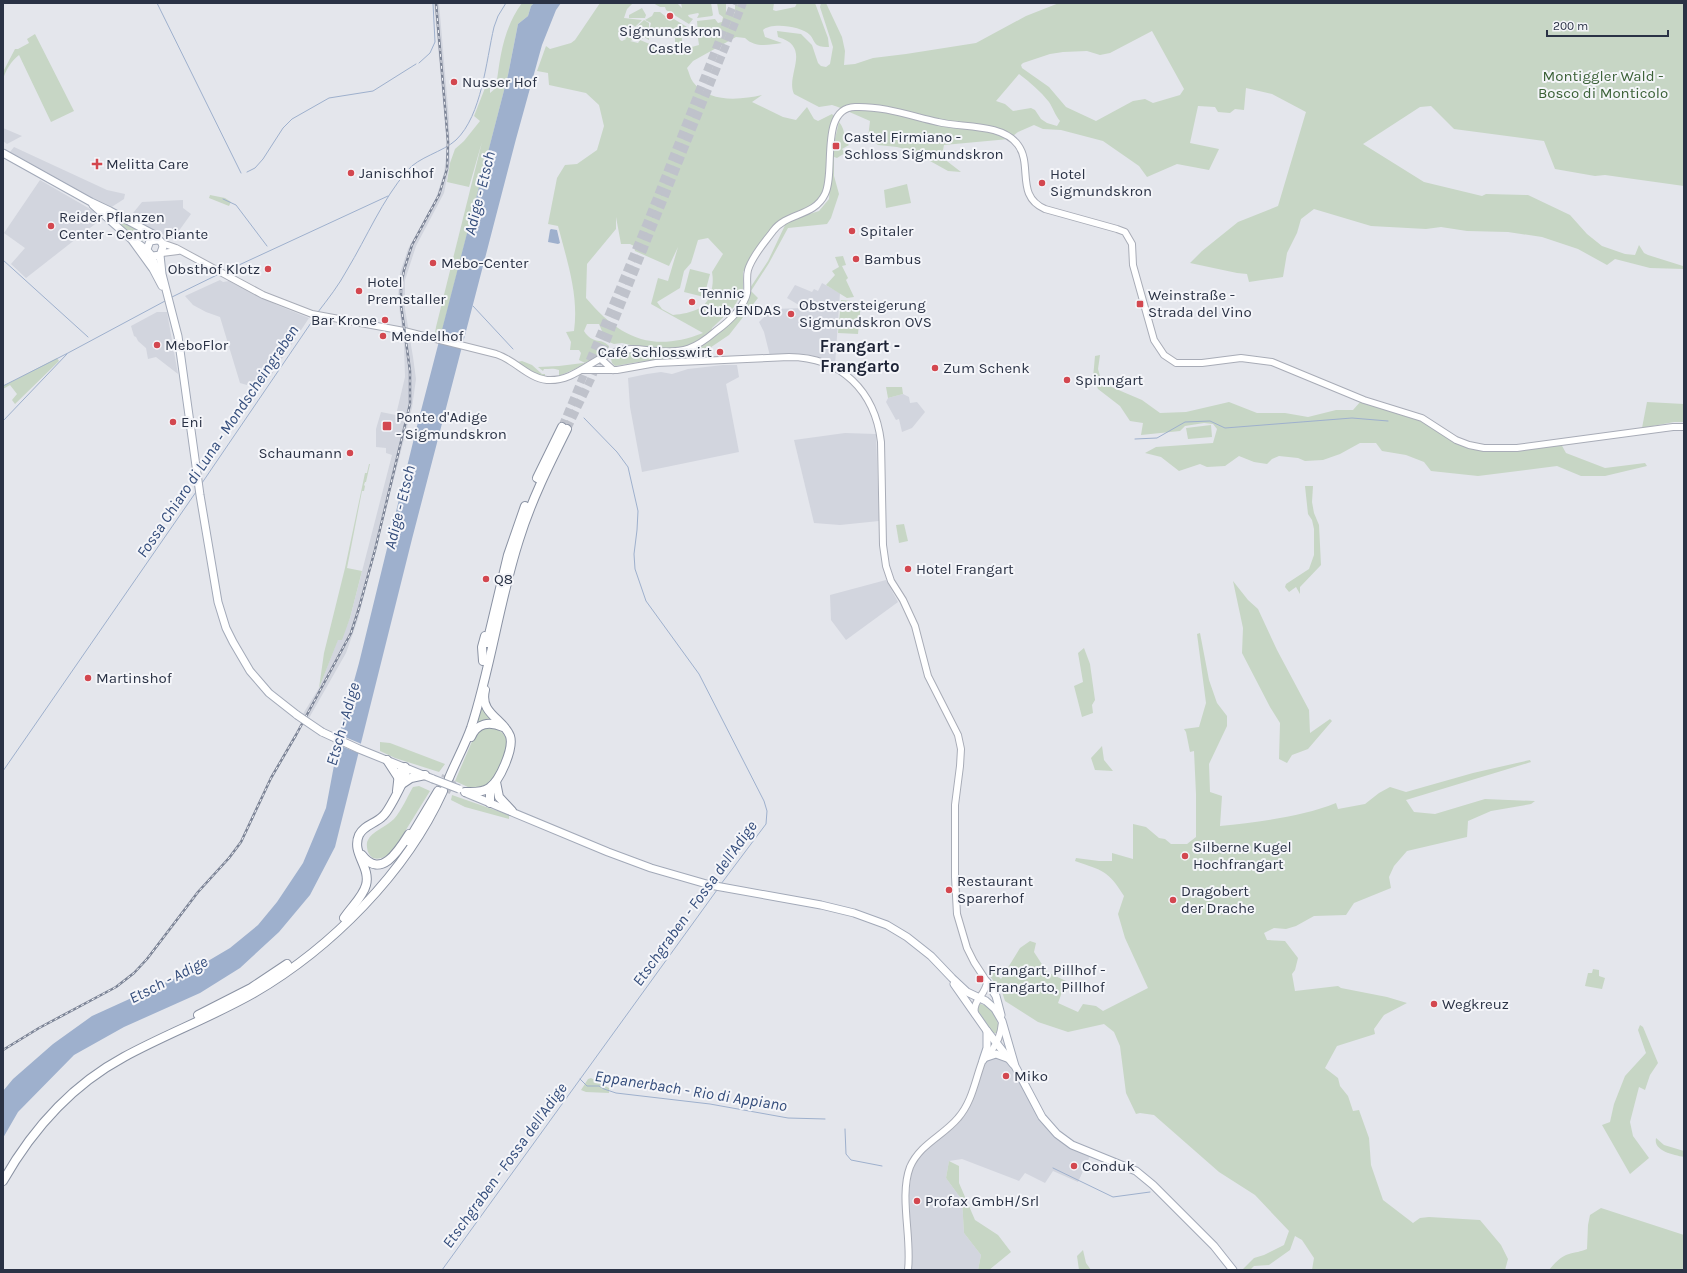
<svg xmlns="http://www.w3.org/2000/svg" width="1687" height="1273" font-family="Karla,sans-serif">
<rect width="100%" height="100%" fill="#e4e6ec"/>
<g fill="#d2d5de">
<path d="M434 3H439L449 119 450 163 444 193 416 246 405 280V309L413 357 416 379 412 408 358 619 346 653 309 718 303 714 319 688 338 639 341 640 350 618 392 455 386 453V448L376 447V429L381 412 396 415 405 377 404 346 398 297 400 273 408 249 436 198 444 173 447 148 446 135Z"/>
<path d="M3 128 22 136 7 144 3 141Z"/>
<path d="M14 147 107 190 125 194 124 199 110 208 10 152Z"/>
<path d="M40 180 104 217 26 278 11 264 25 248 4 233Z"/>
<path d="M183 200V208L191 214 173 239 129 218 142 202Z"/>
<path d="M220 280 223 282 229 281 277 305 309 318 268 380 247 385 240 383 220 317 206 312 193 305 185 296Z"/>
<path d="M822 283 840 293 835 365 825 359 806 354 770 356 764 332 759 322 772 309 804 308 787 298 795 285 812 292 814 289 818 291Z"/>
<path d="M157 312H167L178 374 156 357 148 359 146 348 138 341 136 337 134 336 131 326Z"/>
<path d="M723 365H737L739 377 726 384 739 452 642 472 630 407 628 378 647 374 661 372 672 374 688 369Z"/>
<path d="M903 394 909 397 910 403 917 402 925 412 912 428 902 432 899 419 896 420 886 402 888 398Z"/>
<path d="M845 433 876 434 879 521 840 525 814 523 794 440Z"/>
<path d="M886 580 898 602 846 640 831 620 830 595Z"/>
<path d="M1000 1056 1009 1063 1041 1120 1090 1156 1078 1182 1053 1171 1045 1183 1025 1173 1019 1181 962 1159 949 1161 946 1178 962 1200 964 1233 981 1255 978 1270H911L912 1260 909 1192 912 1171 918 1158 928 1145 947 1131 963 1117 973 1098 983 1067 990 1058Z"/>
</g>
<g fill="#c7d6c5" fill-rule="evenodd">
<path d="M522 3H534L531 6 528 16 518 24 508 75 441 335 435 333 436 327 482 142 469 187 447 182 450 163 455 149 464 141 480 121 474 116 485 88H490V93L496 88C500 57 503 29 522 3Z"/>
<path d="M600 3H633L627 9 624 18 642 20 635 27 633 25 621 30 618 36 620 40 622 41 626 39 622 33 624 30 628 33 627 35 633 40 630 41 638 43 640 40 652 45H666L667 49 671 50 674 45 688 48 699 45 698 38H701L700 33H698L697 21 715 19 718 23 722 22 723 17 719 14 717 3H726V13L730 15 735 13V3H774L773 10 776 11 795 7 797 3H815L828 38 829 47C825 47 821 47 817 45 814 43 813 38 810 35 802 26 771 22 763 30L765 37 782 43C768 45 755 48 745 38L736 37 693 61 687 68C689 72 690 78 693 82 708 103 740 100 762 95L752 102 783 117 796 120 807 107 814 119 818 121 832 114 834 116 830 127 824 191 816 204 779 221 769 233 743 272V290L734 307 712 328 711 333 698 342 679 351 643 348 622 343 614 344 602 339 604 336 599 324H587L584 331C593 345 600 337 609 346L608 351 585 363 579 360 581 353 579 350H570L571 342 566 332 574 331C579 295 567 261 558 226L548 224 557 178 565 165 577 164 597 150 604 126 599 105 586 93 549 85 548 73 537 71 546 46 550 49 571 43 575 40ZM616 217 621 244H630L634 246 635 251 669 266 678 247 668 281 658 278 651 304 703 333C652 353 620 338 586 298L587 264 616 229ZM708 238 723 254 712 272C713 278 713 282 712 288 709 309 692 313 673 315L662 309 657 302 680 288 684 271 691 263 698 240Z"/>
<path d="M653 3H677L682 8 681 3H711L713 15 712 16 697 18 699 14 698 13 688 15 689 17 693 19 689 24 666 10 665 7H660Z"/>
<path d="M821 3H826L842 37 845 51 844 65 855 64 873 58 906 54 976 43 1026 16 1059 3H1684V186L1605 175 1595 176 1555 169 1544 141 1454 129 1431 106 1420 107 1363 144 1424 182 1482 196 1486 194 1528 195 1570 215 1587 234 1602 246 1625 254 1635 255 1639 245 1644 253 1648 255 1683 266 1684 269 1650 268 1615 259 1607 265 1578 249 1542 237 1508 232 1467 231 1441 227 1426 229 1371 226 1314 209 1301 219 1297 233 1287 253 1283 277 1249 282 1247 274 1237 273 1190 263 1202 251 1238 222 1278 206 1306 112 1272 94 1246 88 1244 110 1235 109 1230 113 1218 112 1215 107 1198 106 1190 143 1219 149 1209 170 1177 164 1147 177 1139 166 1103 141 1061 130 1043 129 1034 125 1018 132 1009 139 944 145 942 155 943 158 961 172 948 171 912 151 897 147 878 145 868 138 870 121 838 107 832 105 819 107 794 94C785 75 813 47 778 37L777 31 801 34 812 45 818 63 821 66 826 67 830 64 833 47 820 7ZM1152 31 1184 89 1180 95 1153 103 1145 99 1133 101 1096 121 1066 107 1049 87 1022 68 1021 65 1023 63 1050 54 1063 52 1087 51 1100 55 1110 53ZM1019 74C1030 82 1040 91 1049 102 1053 108 1055 115 1060 121L1057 126 1047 123 1041 119 1035 110 1031 108 1013 111 1005 104 996 101Z"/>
<path d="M642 8 646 15 645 18H629V15Z"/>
<path d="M654 12H660L665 16H669L687 27 667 31 650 27 651 23 645 20 652 16Z"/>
<path d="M644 20 649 23V27L645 32 649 35V40L644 37 642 39 631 32Z"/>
<path d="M695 27V32L668 33Z"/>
<path d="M35 34 74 111 51 122 19 55C11 61 5 71 3 80V72L15 49H18L29 43 27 39Z"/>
<path d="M668 35H682V45L675 44V37H667Z"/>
<path d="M839 122C847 132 842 138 849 145L842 149 845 153 837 158 834 157V176L839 194 831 218 827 224 788 228 769 263 751 291 758 298 729 335 695 358 638 362 615 366 612 363 611 359 615 354 625 351 638 352 641 355 654 356 661 354 691 352 710 340 736 317 749 295 750 288 768 261 787 221 819 211 829 199 833 147Z"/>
<path d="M907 184 911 203 886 208 884 190Z"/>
<path d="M210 195 225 198 231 202 229 206 209 198Z"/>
<path d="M117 218 143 232 142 239 144 246 116 220Z"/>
<path d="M843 256 846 265 842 266 848 278 846 280 854 297 847 298 826 285 835 275 832 271 839 267 835 257Z"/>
<path d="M690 269 710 274 704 297 684 292Z"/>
<path d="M841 300 861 302 858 334 838 333Z"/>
<path d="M1100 355 1098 369 1102 383 1142 400 1160 413 1186 412 1229 402 1257 413H1285L1308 417 1336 410H1353L1361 401 1422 421 1457 444 1483 450 1561 444 1566 453 1605 468 1645 463 1647 466 1605 476H1581L1557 466 1478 476 1431 471 1424 462 1406 455 1382 451 1376 443H1360L1340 454 1323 460 1305 461 1298 458 1279 456 1272 459 1267 464 1254 462 1239 456 1225 466 1207 467 1200 464 1179 471 1161 457 1145 453 1156 447 1213 443 1217 429 1213 424 1204 423 1185 426 1180 431 1141 435 1143 423 1130 421 1120 406 1098 389 1093 378 1095 356Z"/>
<path d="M57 358 59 361 15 404 12 400 17 394 10 385 3 389V386Z"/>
<path d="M522 361 532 365 542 374H545V377L534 373 517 362Z"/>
<path d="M583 363 586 364 559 376V370C554 368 549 369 544 369L543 371 538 367 559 366Z"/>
<path d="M886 387H902L903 394 888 398Z"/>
<path d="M1647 402 1684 404V422H1674L1642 428Z"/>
<path d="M1211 425 1212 437 1188 439 1186 428Z"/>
<path d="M369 464H370L366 482H365L364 485 365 486 364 491H362L347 568 362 571 350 618 342 640H338L319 688 324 653 345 568 365 473H367Z"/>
<path d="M1305 486H1313L1312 502 1314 513 1319 525 1321 565 1300 587V594L1296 587 1289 592 1285 587 1286 584 1309 569 1314 555V529L1312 520 1308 514Z"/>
<path d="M904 524 908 541 899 543 896 525Z"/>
<path d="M1233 581 1248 600 1258 609 1277 650 1309 710 1310 733 1330 719 1332 721 1308 749 1292 755 1287 763 1279 759 1280 723 1270 707 1242 653 1243 628Z"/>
<path d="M1200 633 1209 680 1217 703 1227 716V726L1209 764 1210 792 1222 796 1220 826C1258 822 1301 817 1336 803L1338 809 1365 804 1379 793 1390 787 1406 792 1473 773 1530 760 1531 762 1406 800 1414 812 1435 814 1485 799 1535 801 1531 804 1491 811 1468 821 1467 837 1407 851 1394 866 1389 877 1391 888 1354 903 1346 915 1314 916 1296 926 1286 929 1274 928 1264 933 1267 940 1285 941 1298 958 1295 970 1292 974 1295 991 1338 986 1341 988 1387 997 1407 1003 1384 1015 1374 1029 1375 1034 1337 1046 1325 1068 1338 1078 1340 1086 1348 1096 1353 1111 1359 1110 1369 1138 1371 1165 1383 1200 1413 1223 1420 1218 1429 1217 1480 1220 1501 1245 1508 1259 1505 1270H1312L1314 1258 1302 1240 1295 1236 1290 1250 1269 1265 1254 1266 1250 1270H1242L1254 1258 1264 1255 1284 1245 1289 1231 1255 1195 1219 1172 1154 1115 1140 1113 1136 1114 1126 1093 1120 1046 1114 1032 1104 1024 1068 1032 1038 1022 1005 1001 1002 992 989 975 993 971 1001 979 1020 948 1030 941 1036 943 1034 952 1047 972 1066 981 1058 1003 1078 1012 1083 1004 1096 1006 1103 1011 1148 988 1125 938 1118 914 1124 896C1108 870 1103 871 1075 861L1076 858 1099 861H1112V853L1133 859V824L1146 827 1159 838 1165 839 1171 844H1187L1196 837V794L1194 751 1190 752 1186 732 1184 729 1199 727 1206 703 1197 634Z"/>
<path d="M1084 648 1090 664 1095 700 1092 705 1093 713 1082 717 1074 686 1083 682 1078 653Z"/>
<path d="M481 702 493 720 476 725Z"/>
<path d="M490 727C519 733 504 762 493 779 490 783 485 786 481 789L470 788 455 781 476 732 482 729Z"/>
<path d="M380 742 390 743 445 764 439 772 395 758 380 751Z"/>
<path d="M1102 746 1104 760 1113 771 1095 770 1091 758Z"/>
<path d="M419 786 430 791 391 854C382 858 373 863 368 852 367 848 366 843 368 840 371 832 386 827 394 819 402 810 407 797 413 787Z"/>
<path d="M452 795 509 815V819L465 807 451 800Z"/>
<path d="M1593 969 1599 970V976L1605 978 1602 989 1585 986 1588 973H1592Z"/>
<path d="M979 1004C991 1004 998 1019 999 1030L997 1033H993L977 1009Z"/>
<path d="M1640 1025 1643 1027 1658 1063 1650 1075 1645 1090 1639 1087 1630 1122 1633 1136 1649 1158 1630 1174 1602 1125 1610 1122 1614 1104 1625 1076 1646 1053 1638 1030Z"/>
<path d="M591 1078 609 1088V1093L586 1092 581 1090 588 1079Z"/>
<path d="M1656 1138 1664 1145 1684 1151V1157C1674 1155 1653 1151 1656 1138Z"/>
<path d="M949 1161 959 1166V1183L975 1220 998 1235 1011 1252 989 1270H978L981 1255 964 1233 962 1200 946 1178Z"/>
<path d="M1601 1208 1684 1235V1270H1549C1554 1264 1561 1256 1569 1254 1576 1252 1580 1252 1587 1249L1588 1225 1590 1215Z"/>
<path d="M1083 1250 1086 1263 1091 1270H1079L1077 1256Z"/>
</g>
<g fill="#9eb0cd">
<path d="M534 3H561L556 10 542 45 516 139 412 539 335 847 310 895 279 932 240 968 200 993 124 1027 74 1055 18 1112 3 1138V1091L13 1079 53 1044 92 1016 191 971 230 948 258 925 277 902 303 863 326 808 341 728 359 663 416 430 508 75 518 24 528 16 531 6Z"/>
<path d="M551 229 557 230 560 243 558 244 548 242 550 230Z"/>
</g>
<path fill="#e4e6ec" d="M338 734 364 745 361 754 336 744Z"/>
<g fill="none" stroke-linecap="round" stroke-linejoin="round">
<g stroke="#9eb0cd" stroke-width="1">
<path d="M157 3 241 173"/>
<path d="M419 63 430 53 435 42 433 3"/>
<path d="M247 172 255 168 263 159 283 128 292 119 329 98 373 91 416 64"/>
<path d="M223 199 236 205 267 246"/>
<path d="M3 260 88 337"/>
<path d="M226 271 388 196"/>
<path d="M172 297 219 274"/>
<path d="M473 306 513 349"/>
<path d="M318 312C328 299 339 285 347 270 367 237 382 200 407 171 418 157 443 152 456 140 482 115 486 61 494 27L498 16 506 3"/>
<path d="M3 386 68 353 165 301"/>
<path d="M584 418 617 452 628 467 638 511 637 530 634 554 635 569 646 601 699 674 764 801 767 811 766 824 721 884"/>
<path d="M3 421 67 354"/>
<path d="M1135 439 1157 438 1185 422 1210 421 1225 428 1352 418 1388 421"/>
<path d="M202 483 315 317"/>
<path d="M3 771 196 492"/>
<path d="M580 1079 587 1086H599L604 1089 616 1093 710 1104 788 1118 825 1119"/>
<path d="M845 1129 846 1154 851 1160 882 1166"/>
<path d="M1053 1168 1113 1197 1150 1192"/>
<path d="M442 1270 717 890"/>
</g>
<g stroke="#bfc2cb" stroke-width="8" stroke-dasharray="8 4" stroke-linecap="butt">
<path d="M562 427 647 223 734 3"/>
<path d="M567 429 591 379 743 3"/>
<path d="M439 789 446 776"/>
<path d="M446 792 453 780"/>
</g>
<g stroke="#a8acb7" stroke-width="8">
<g id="secondary">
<path d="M162 243 176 248 263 295 312 314 404 331 496 354C515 360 528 378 547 380 575 382 593 357 618 351 630 347 644 350 656 351 684 353 695 349 716 331 723 326 730 320 736 313 740 308 746 300 747 293 748 285 746 277 748 270 752 256 765 242 773 231 787 212 814 217 825 194 836 172 819 108 855 107 884 106 911 116 938 122 961 128 1002 123 1018 145 1033 165 1015 196 1045 209L1117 229 1125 232 1132 244 1133 265 1154 340 1164 355 1176 363H1202L1241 358 1272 362 1364 400 1422 418 1456 440 1469 445 1484 448H1517L1673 427H1684"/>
<path d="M162 253 178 251"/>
<path d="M601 359 613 370"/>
<path d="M582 370H617L656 363 789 357C841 357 875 391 881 442L883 545 886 566 891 581 903 600 915 626 928 676 958 735 961 749 960 766 955 805V877L957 914 967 948 974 962 987 982C986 995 972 1000 975 1014"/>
<path d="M908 1270C912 1238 899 1196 910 1167 920 1144 943 1136 958 1118 972 1102 975 1081 982 1062 984 1059 987 1056 990 1053 997 1043 1001 1035 1002 1022"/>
</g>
</g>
<g stroke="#a2a9b8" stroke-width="9">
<g id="primary">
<path d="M3 153 91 202 110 211 153 234 162 243 163 247 160 255 153 256"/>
<path d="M93 205 132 240 153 269 162 286"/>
<path d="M137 243C152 253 152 255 157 272"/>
<path d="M147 249 150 241 157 240"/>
<path d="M160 255 162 274 178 336 200 495 218 602 226 628 233 642 250 671 269 693 297 715"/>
<path d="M322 732 359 749 433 779"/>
<path d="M466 793 608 852 651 868 710 885 821 905 854 913 887 925 907 937 931 956 952 978 967 992 986 1001 995 1009 1002 1021 1015 1066 1042 1117 1057 1134 1072 1145 1136 1171 1153 1185 1214 1246 1233 1270"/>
<path d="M987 982 996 996 1001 1015"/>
<path d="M954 984 987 1031 1013 1064"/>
<path d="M987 1057 996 1054 1007 1058"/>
<path d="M983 1060 987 1048V1031"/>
</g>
</g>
<g stroke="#8a92a3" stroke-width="10">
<g id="highway">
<path d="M537 478 562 427"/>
<path d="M487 643 508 555 525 506"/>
<path d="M483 661 482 647 485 636"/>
<path d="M471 737C477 723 489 721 503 727"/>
<path d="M387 760 398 777"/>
<path d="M449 778C456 761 465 745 471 728 491 667 499 602 519 540 531 501 549 465 567 429"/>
<path d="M496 782 499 797 512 811"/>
<path d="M402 784 411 778 425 775"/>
<path d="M465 792C473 792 482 793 489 788 500 781 514 748 510 736 504 719 479 714 485 690"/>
<path d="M490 803V792L493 785"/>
<path d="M408 841 438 791"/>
<path d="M362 855C381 880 399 850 409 834"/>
<path d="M344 918C351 907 363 897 366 885 371 867 351 853 359 835 364 825 375 824 383 816 388 812 403 783 405 776 406 773 406 770 405 767L399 773 397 791"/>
<path d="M198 1015 251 988 287 964"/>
<path d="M3 1181C32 1130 72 1085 124 1057 166 1034 212 1017 254 993 331 948 406 873 443 791"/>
</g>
</g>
<use href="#secondary" stroke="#fff" stroke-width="6"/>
<use href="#primary" stroke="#fff" stroke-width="7"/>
<use href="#highway" stroke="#fff" stroke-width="8"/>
<g stroke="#7c8496" stroke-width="2.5">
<path id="rail" d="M3 1050 39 1028 116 987 134 973 147 959 198 892 229 858 241 842 271 778 296 735 351 633 359 608 375 550 410 404V371L401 305V286L404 270 412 245 439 195 447 169 448 142 436 3"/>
</g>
<use href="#rail" stroke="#f4f5f9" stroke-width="1" stroke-dasharray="3" stroke-linecap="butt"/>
<g stroke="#a2a9b8" stroke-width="9" stroke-linecap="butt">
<g id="primary-bridge">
<path d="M297 715 322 732"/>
<path d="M433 779 459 789"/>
</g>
</g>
<use href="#primary-bridge" stroke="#fff" stroke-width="7"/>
</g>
<g fill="#d3474f" stroke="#f4f5f9" stroke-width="1.5">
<circle cx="670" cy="16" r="4"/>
<circle cx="454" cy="82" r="4"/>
<rect x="832" y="142" width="8" height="8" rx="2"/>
<path d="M95 158h4v4h4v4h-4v4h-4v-4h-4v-4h4z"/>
<circle cx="351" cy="173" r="4"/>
<circle cx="1042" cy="183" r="4"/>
<circle cx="51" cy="226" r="4"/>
<circle cx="852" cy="231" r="4"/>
<circle cx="856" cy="259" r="4"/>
<circle cx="433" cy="263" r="4"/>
<circle cx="268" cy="269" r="4"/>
<circle cx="359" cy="291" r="4"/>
<circle cx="692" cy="302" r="4"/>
<rect x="1136" y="300" width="8" height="8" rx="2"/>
<circle cx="791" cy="314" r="4"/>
<circle cx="385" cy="320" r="4"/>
<circle cx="383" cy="336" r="4"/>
<circle cx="157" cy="345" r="4"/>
<circle cx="720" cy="352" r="4"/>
<circle cx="935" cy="368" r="4"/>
<circle cx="1067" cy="380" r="4"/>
<circle cx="173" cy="422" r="4"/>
<rect x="382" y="421" width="10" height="10" rx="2"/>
<circle cx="350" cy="453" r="4"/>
<circle cx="908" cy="569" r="4"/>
<circle cx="486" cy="579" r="4"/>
<circle cx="88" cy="678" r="4"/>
<circle cx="1185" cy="856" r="4"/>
<circle cx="949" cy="890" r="4"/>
<circle cx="1173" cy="900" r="4"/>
<rect x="976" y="975" width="8" height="8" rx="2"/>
<circle cx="1434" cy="1004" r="4"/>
<circle cx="1006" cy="1076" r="4"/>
<circle cx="1074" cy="1166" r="4"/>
<circle cx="917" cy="1201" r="4"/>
</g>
<g text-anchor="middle" stroke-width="4" stroke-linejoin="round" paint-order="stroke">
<g font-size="15" fill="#2a3245" stroke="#f4f5f9" text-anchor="start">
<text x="670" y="36" text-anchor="middle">Sigmundskron<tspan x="670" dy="17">Castle</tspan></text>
<text x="462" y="87">Nusser Hof</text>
<text x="844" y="142">Castel Firmiano -<tspan x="844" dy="17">Schloss Sigmundskron</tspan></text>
<text x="106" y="169">Melitta Care</text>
<text x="359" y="178">Janischhof</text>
<text x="1050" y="179">Hotel<tspan x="1050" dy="17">Sigmundskron</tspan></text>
<text x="59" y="222">Reider Pflanzen<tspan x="59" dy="17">Center - Centro Piante</tspan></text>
<text x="860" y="236">Spitaler</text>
<text x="864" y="264">Bambus</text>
<text x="441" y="268">Mebo-Center</text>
<text x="260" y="274" text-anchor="end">Obsthof Klotz</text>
<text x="367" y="287">Hotel<tspan x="367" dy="17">Premstaller</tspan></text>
<text x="700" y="298">Tennic<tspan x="700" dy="17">Club ENDAS</tspan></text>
<text x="1148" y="300">Weinstraße -<tspan x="1148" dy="17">Strada del Vino</tspan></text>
<text x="799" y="310">Obstversteigerung<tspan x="799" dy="17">Sigmundskron OVS</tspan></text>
<text x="377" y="325" text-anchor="end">Bar Krone</text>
<text x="391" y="341">Mendelhof</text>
<text x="165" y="350">MeboFlor</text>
<text x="712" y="357" text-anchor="end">Café Schlosswirt</text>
<text x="943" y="373">Zum Schenk</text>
<text x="1075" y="385">Spinngart</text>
<text x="396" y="422">Ponte d'Adige<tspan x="396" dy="17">- Sigmundskron</tspan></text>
<text x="181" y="427">Eni</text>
<text x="342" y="458" text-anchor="end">Schaumann</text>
<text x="916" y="574">Hotel Frangart</text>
<text x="494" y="584">Q8</text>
<text x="96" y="683">Martinshof</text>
<text x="1193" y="852">Silberne Kugel<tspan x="1193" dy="17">Hochfrangart</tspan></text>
<text x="957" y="886">Restaurant<tspan x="957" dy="17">Sparerhof</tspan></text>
<text x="1181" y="896">Dragobert<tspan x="1181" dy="17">der Drache</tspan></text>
<text x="988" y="975">Frangart, Pillhof -<tspan x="988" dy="17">Frangarto, Pillhof</tspan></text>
<text x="1442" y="1009">Wegkreuz</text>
<text x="1014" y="1081">Miko</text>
<text x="1082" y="1171">Conduk</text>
<text x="925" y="1206">Profax GmbH/Srl</text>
</g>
<g font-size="15" fill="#3b6137" stroke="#f4f5f9">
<text x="1603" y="81">Montiggler Wald -<tspan x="1603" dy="17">Bosco di Monticolo</tspan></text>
</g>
<g font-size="16" font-style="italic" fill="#334c7b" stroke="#f4f5f9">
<text transform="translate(479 193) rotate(-76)" y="6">Adige - Etsch</text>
<text transform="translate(217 441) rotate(-56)" y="6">Fossa Chiaro di Luna - Mondscheingraben</text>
<text transform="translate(399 507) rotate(-76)" y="6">Adige - Etsch</text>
<text transform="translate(342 724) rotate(-74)" y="6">Etsch - Adige</text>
<text transform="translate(694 903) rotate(-54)" y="6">Etschgraben - Fossa dell'Adige</text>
<text transform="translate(168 979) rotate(-27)" y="6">Etsch - Adige</text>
<text transform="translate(691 1090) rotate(9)" y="6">Eppanerbach - Rio di Appiano</text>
<text transform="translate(504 1165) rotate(-54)" y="6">Etschgraben - Fossa dell'Adige</text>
</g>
<g font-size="17" font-weight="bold" fill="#1d2336" stroke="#f4f5f9">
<text x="860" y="352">Frangart -<tspan x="860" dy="20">Frangarto</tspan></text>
</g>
</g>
<rect width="1687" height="1273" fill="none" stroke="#2a3245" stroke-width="8"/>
<path d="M1547 30v6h121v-6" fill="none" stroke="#2a3245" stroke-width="2"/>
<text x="1553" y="30" font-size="12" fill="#2a3245" stroke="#f4f5f9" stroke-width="3" paint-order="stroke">200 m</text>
</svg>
